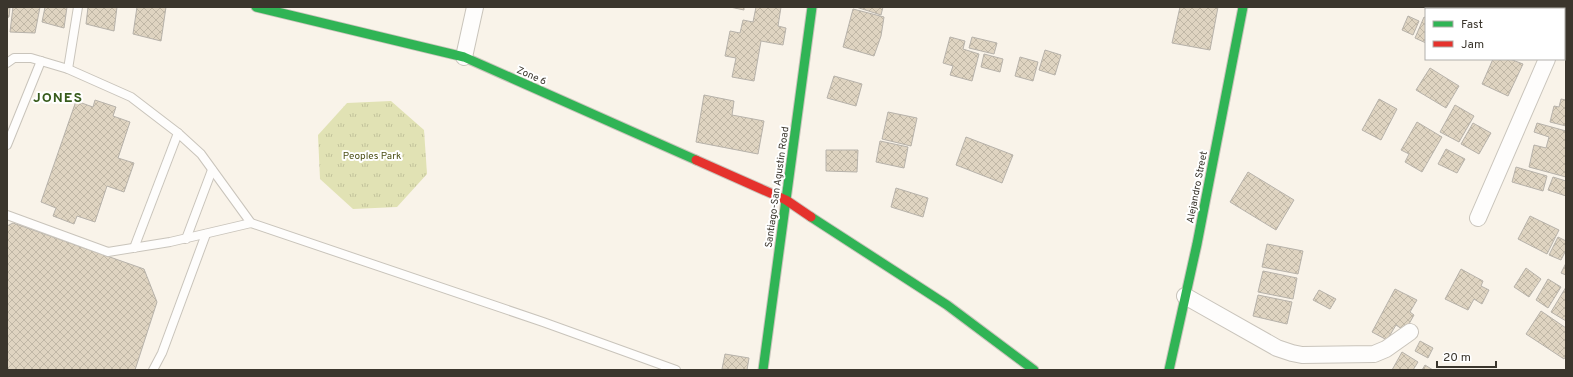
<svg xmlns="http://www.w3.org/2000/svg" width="1573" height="377" font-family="Overpass,sans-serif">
<defs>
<pattern id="grass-tufts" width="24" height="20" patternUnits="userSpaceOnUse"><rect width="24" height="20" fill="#e1e2b4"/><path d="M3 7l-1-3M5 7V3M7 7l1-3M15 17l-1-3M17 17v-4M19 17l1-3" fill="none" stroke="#c2c29b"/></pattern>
<pattern id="building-cross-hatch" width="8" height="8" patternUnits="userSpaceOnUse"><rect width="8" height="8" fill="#dfd4c1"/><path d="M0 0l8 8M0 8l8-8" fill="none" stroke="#c0b7a6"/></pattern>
</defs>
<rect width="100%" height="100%" fill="#f9f3e9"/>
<path fill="url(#grass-tufts)" d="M391 101 424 130 427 174 397 207 353 209 320 179 318 135 347 103Z"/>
<g fill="url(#building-cross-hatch)" stroke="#b7b2aa">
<path d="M7 7H10L9 17 7 18Z"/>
<path d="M13 7H40L35 33 10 32Z"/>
<path d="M45 7H67L64 28 42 22Z"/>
<path d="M88 7H117L114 31 86 24Z"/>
<path d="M137 7H166L161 41 133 34Z"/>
<path d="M730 7H744V10Z"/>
<path d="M756 7H781L778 26 786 28 783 45 761 41 754 81 732 77 736 58 725 56 730 31 740 33 743 20 753 22Z"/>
<path d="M856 7H883L881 15Z"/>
<path d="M1180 7H1218L1210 50 1172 43Z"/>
<path d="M1502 7H1539L1538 9H1509Z"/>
<path d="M853 9 884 17 881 36 874 56 843 47Z"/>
<path d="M1408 16 1419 21 1413 35 1402 30Z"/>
<path d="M1424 17 1426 18V43L1415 38Z"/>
<path d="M950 37 965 41 963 49 979 54 972 81 950 75 953 66 943 63Z"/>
<path d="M972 37 997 43 994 54 969 48Z"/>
<path d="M1045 50 1061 55 1055 75 1039 70Z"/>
<path d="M984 54 1003 59 1000 72 981 67Z"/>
<path d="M1020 57 1038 62 1033 81 1015 76Z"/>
<path d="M1493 59H1510L1523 64 1508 96 1482 84Z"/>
<path d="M1430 68 1459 86 1446 108 1416 90Z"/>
<path d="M834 76 862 84 856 106 827 98Z"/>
<path d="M704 95 734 101 732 115 764 121 758 154 696 142Z"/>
<path d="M1379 99 1397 109 1381 140 1362 130Z"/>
<path d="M1561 99 1566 100V126L1550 122 1554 106 1559 107Z"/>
<path d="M95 100 116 107 113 116 130 122 118 158 134 163 124 192 107 186 95 222 77 216 74 224 53 216 56 208 41 202 76 101 93 107Z"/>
<path d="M1455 105 1474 116 1459 142 1440 132Z"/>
<path d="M888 112 917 118 911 146 882 139Z"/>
<path d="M1417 122 1442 137 1422 172 1405 162 1409 154 1401 150Z"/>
<path d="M1473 123 1491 133 1479 154 1461 144Z"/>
<path d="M1537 123 1566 131V177L1529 167 1534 145 1546 148 1549 137 1534 132Z"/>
<path d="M966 137 1013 155 1002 183 956 165Z"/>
<path d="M880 141 908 147 904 168 876 162Z"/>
<path d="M1446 149 1465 159 1457 173 1438 164Z"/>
<path d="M826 150H858L857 172 826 171Z"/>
<path d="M1516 167 1547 176 1543 191 1512 182Z"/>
<path d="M1248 172 1294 200 1276 230 1230 202Z"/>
<path d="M1553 177 1566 181V196L1548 190Z"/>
<path d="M896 188 928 198 923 217 891 207Z"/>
<path d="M1530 216 1559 230 1547 254 1518 239Z"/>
<path d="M13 223 144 269 157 302 135 370H7V226Z"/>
<path d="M1558 237 1566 241V250L1561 260 1549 255Z"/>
<path d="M1267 244 1303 251 1298 274 1262 267Z"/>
<path d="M1566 263V275L1561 273Z"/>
<path d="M1526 268 1541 279 1529 297 1514 287Z"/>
<path d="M1461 269 1483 281 1481 286 1489 290 1482 304 1474 299 1468 310 1445 299Z"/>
<path d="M1263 271 1297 278 1293 299 1258 292Z"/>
<path d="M1548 279 1561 287 1548 308 1536 300Z"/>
<path d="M1566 287V321L1551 312Z"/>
<path d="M1395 289 1417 300 1410 312 1414 315 1405 331 1396 325 1387 340 1372 332Z"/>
<path d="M1319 290 1336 299 1330 309 1313 300Z"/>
<path d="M1258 295 1292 302 1287 324 1253 316Z"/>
<path d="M1541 311 1566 328V356L1564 359 1526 334Z"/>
<path d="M1420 341 1433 348 1428 358 1415 351Z"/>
<path d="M1402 352 1418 362 1413 370H1392Z"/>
<path d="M725 354 749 358 747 370 722 369Z"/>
<path d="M1425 365 1433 370H1422Z"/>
</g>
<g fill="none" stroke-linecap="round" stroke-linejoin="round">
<g stroke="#c9c4bb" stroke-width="10">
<g id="lane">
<path d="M7 63 14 58H31L68 69 131 97 178 133 201 154 251 223"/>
<path d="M68 69 78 7"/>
<path d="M7 145 41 61"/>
<path d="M7 215 108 252 170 242 251 223 543 322 676 370"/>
<path d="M186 239 212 170"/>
<path d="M134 248 178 133"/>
<path d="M153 370 162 353 206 234"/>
</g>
</g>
<g stroke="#c9c4bb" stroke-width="18">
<g id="street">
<path d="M1564 21 1566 17"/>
<path d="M464 57 475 7"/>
<path d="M1478 218 1547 59"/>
<path d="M1185 296 1277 348 1292 353 1302 355 1374 354 1386 349 1410 332"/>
</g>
</g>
<g stroke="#c9c4bb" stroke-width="11">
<g id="fast">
<path d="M256 7 464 57 696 160"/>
<path d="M811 217 947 305 1034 370"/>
<path d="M763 370 812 7"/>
<path d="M1169 370 1197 244 1243 7"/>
</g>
</g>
<g stroke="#c9c4bb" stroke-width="11">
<path id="jam" d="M696 160 786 200 811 217"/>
</g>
<use href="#lane" stroke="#fefdfc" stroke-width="8"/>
<use href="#street" stroke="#fefdfc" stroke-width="16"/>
<use href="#fast" stroke="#30b455" stroke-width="9"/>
<use href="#jam" stroke="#e5322d" stroke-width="9"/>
</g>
<g text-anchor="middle" stroke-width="4" stroke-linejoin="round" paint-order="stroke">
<g font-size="10" fill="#3b362d" stroke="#fff">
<text transform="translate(532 75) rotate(24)" y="4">Zone 6</text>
<text transform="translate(776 187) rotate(-82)" y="4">Santiago-San Agustin Road</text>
<text transform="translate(1196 187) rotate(-79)" y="4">Alejandro Street</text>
</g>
<g font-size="10" fill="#4d5017" stroke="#fff">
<text x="372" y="159">Peoples Park</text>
</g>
<g font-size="14" font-weight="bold" letter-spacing="1" fill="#385c1d" stroke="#fff">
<text x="58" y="102">JONES</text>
</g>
</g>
<rect width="1573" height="377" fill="none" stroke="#3b362d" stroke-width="16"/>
<rect x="1425" y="8" width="140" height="52" fill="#ffffff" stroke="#b1afab"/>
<rect x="1433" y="21" width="20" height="6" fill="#30b455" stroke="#b1afab"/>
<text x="1461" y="28" font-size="12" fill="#3b362d">Fast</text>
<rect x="1433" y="41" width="20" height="6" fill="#e5322d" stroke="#b1afab"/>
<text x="1461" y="48" font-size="12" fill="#3b362d">Jam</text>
<path d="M1437 361v6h59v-6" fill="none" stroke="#3b362d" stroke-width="2"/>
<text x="1443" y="361" font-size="12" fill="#3b362d" stroke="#ffffff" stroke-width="3" paint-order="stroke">20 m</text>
</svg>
